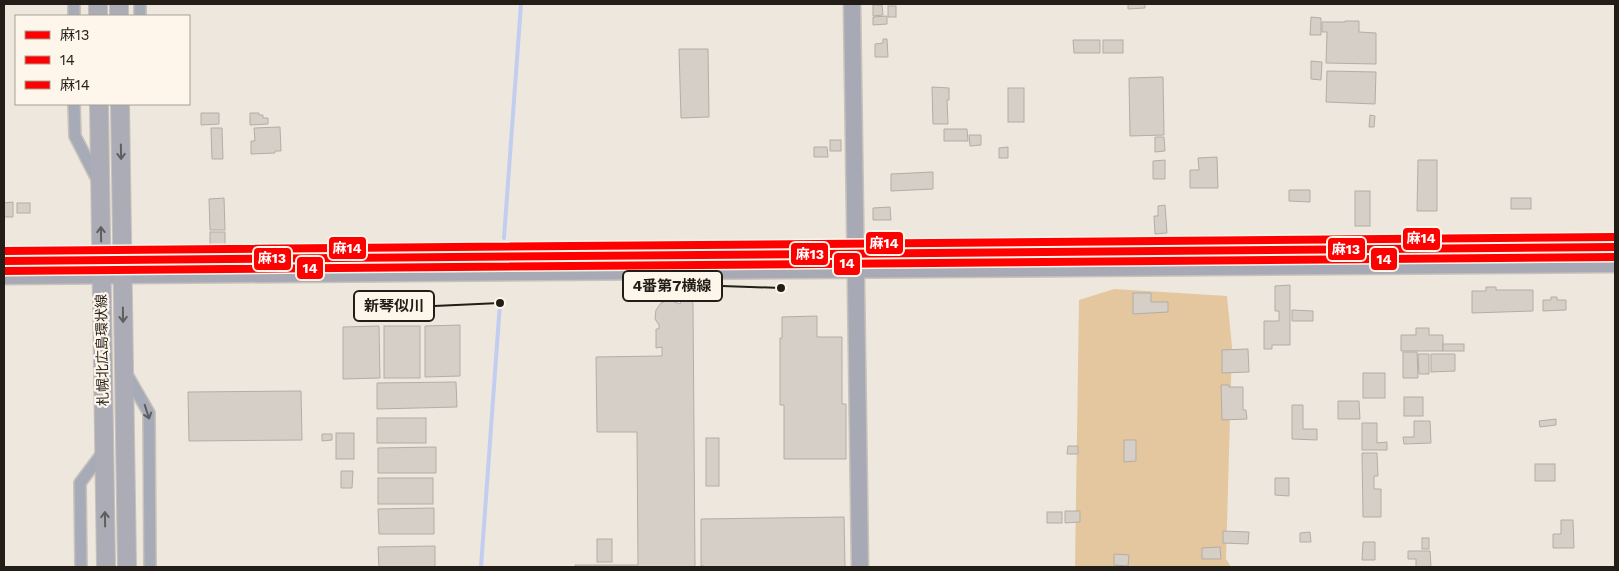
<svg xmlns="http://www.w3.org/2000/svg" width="1619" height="571" font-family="'Work Sans','Noto Sans JP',sans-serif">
<rect width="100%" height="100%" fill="#eee7dd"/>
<path fill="#e4c79f" d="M1114 289 1227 296 1232 347 1226 559 1231 567H1075L1079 300Z"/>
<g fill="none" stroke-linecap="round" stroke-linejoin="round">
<g stroke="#c3cdf0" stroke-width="4">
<path d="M504 238 521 4"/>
<path d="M481 567 500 303"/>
</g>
</g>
<g fill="#d5cfc8" stroke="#b3ada5">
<path d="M1128 4H1145V8L1128 9Z"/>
<path d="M873 5H882L883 15 873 16Z"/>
<rect x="888" y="6" width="8" height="11"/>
<path d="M887 16V24L873 25V17Z"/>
<path d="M1311 17 1321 18V35H1310Z"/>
<path d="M1345 21H1359V32L1376 33V64L1326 63 1327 32H1322V22H1345Z"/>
<path d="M883 39H887L888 57H875V44L883 43Z"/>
<path d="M1073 40H1100V53H1074Z"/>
<rect x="1103" y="40" width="20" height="13"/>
<path d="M679 49H708L709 117 681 118Z"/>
<path d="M1311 61 1322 62 1321 80 1311 79Z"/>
<path d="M1327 71 1376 72 1375 104 1326 102Z"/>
<path d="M1163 77 1164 135 1130 136 1129 78Z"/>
<path d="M932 87 949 88V100H947L948 124H933Z"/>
<rect x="1008" y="88" width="16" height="34"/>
<path d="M201 113H219V124L201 125Z"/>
<path d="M250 113H259V115H263V118H268V124L250 125Z"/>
<path d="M1370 115 1375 116 1374 127H1369Z"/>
<path d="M280 127 281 151H275V153L251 154V141H255L254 128Z"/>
<path d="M211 128H222L223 159H212Z"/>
<path d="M944 129H967L968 141H944Z"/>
<path d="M969 135H981V145L970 146Z"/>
<path d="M1155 137H1164L1165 151 1155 152Z"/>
<rect x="830" y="140" width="11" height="11"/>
<path d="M814 147H827L828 157H814Z"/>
<path d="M1008 147V158H999V148Z"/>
<path d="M1217 157 1218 188H1190V170H1199L1198 158Z"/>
<path d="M1165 160V179H1153V161Z"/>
<path d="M1418 160H1437V211H1417Z"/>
<path d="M933 172V189L891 191V174Z"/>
<path d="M1289 190H1310V202L1289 201Z"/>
<rect x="1355" y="191" width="15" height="35"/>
<path d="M224 198 225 230H210L209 199Z"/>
<rect x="1511" y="198" width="20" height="11"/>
<path d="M13 202V217H4V203Z"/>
<rect x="17" y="203" width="13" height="10"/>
<path d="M1165 205 1167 233 1155 234 1154 216H1158V206Z"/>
<path d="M890 207 891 220H873V208Z"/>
<rect x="210" y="232" width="15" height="17"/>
<path d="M1290 285V345H1272V349H1264V321H1279V311H1275V286Z"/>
<path d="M1486 287H1496V290H1533V311L1472 313V291H1486Z"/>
<path d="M1133 293H1151V302H1168V312L1133 314Z"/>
<path d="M687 296 692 299 693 304 695 567H575V565H638L637 432H597L596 357 662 356V347L656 348V329H659V325L655 319 656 310 661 303 669 300 680 304 682 299Z"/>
<path d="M1551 297H1557V300H1566V310L1543 311V300H1551Z"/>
<path d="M1292 310 1313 311V321H1292Z"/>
<path d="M817 316V337H842V404H846V459H784V405H780V338H782V317Z"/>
<path d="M460 325V376L425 377V326Z"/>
<path d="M379 326 380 378 343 379V327Z"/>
<rect x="384" y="326" width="36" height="52"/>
<path d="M1416 328H1429V335H1443V351H1401V335H1416Z"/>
<rect x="1443" y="344" width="21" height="7"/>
<path d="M1248 349 1249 372 1222 373V350Z"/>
<path d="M1403 352H1417L1418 378H1403Z"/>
<path d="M1418 354H1429V374H1419Z"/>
<path d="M1431 354H1455V371L1431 372Z"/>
<rect x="1363" y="373" width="22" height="25"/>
<path d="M456 382 457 407 377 409V383Z"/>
<path d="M1221 385H1229V387H1243V410H1246L1247 419 1222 420Z"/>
<path d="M301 391 302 440 189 441 188 392Z"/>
<rect x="1404" y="397" width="19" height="19"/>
<path d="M1338 401H1359L1360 419H1338Z"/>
<path d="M1292 405H1303V429H1317V440L1292 439Z"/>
<rect x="377" y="418" width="49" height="25"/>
<path d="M1556 419V425L1540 427 1539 421Z"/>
<path d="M1414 421H1430L1431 443 1404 444 1403 437H1414Z"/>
<path d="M1362 423H1377V443L1387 442V450H1362Z"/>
<rect x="336" y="433" width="18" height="26"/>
<path d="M322 434H332V440L322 441Z"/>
<rect x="706" y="438" width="13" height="48"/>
<path d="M1124 440H1136V461L1124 462Z"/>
<path d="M1068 446H1078V454H1067Z"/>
<path d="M436 447V473H378V448Z"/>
<path d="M1362 453H1377L1378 476H1374V489H1381V517H1363Z"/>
<rect x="1535" y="464" width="20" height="17"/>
<path d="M341 471H353L352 488H341Z"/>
<rect x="378" y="478" width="55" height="26"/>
<path d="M1275 478H1289V496L1275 495Z"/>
<path d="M434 508V534H379L378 509Z"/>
<path d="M1065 511H1080V522L1065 523Z"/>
<rect x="1047" y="512" width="15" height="11"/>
<path d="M844 517 845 567H704V566H701V519Z"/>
<path d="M1561 520H1573L1574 548H1553V534H1561Z"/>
<path d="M1223 531 1249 532 1248 544 1223 543Z"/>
<path d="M1310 532 1311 542H1300V533Z"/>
<rect x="1422" y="538" width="7" height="11"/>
<rect x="597" y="539" width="15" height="23"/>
<path d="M1363 542H1375V560H1362Z"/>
<path d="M435 546V567H379L378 547Z"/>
<path d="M1220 547 1221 559H1202V548Z"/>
<path d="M1408 551H1430L1431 567H1416V559H1408Z"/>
<path d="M1114 554 1129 555 1128 566 1114 565Z"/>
</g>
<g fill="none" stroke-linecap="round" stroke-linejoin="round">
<g stroke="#c8c2bb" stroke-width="14">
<g id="street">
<path d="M74 4V16"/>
<path d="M140 4V16"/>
<path d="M74 104 75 136 98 181"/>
<path d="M126 373 149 413 150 567"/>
<path d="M81 567 80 483 104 451"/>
</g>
</g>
<g stroke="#c8c2bb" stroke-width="19">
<g id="secondary">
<path d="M852 4 860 567"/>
<path d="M4 261 1615 247"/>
<path d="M4 276 1615 264"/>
</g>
</g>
<g stroke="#c8c2bb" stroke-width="20">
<g id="primary">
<path d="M98 4V16"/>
<path d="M119 4V16"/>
<path d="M99 104 106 567"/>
<path d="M120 104 127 567"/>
</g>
</g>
<use href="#street" stroke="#a7abb7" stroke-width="11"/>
<use href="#secondary" stroke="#a7aab4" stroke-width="16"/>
<use href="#primary" stroke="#abacb5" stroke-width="18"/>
<g stroke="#fef6eb" stroke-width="11">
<path id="bus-1" d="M4 261 1615 247"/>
</g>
<g stroke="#fef6eb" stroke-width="11">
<path id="bus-2" d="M4 271 1615 257"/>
</g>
<g stroke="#fef6eb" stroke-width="11">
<path id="bus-3" d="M4 251 1615 237"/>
</g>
<use href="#bus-1" stroke="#f00" stroke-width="8"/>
<use href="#bus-2" stroke="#f00" stroke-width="8"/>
<use href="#bus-3" stroke="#f00" stroke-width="8"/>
</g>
<defs><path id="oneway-shaft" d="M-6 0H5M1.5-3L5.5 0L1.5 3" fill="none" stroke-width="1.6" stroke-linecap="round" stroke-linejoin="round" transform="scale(1.25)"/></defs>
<g stroke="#605d5e">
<use href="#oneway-shaft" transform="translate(121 152) rotate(89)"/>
<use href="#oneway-shaft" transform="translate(101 234) rotate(-91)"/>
<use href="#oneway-shaft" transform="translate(123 315) rotate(89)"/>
<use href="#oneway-shaft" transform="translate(105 519) rotate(-91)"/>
</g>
<use stroke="#5e5d5f" href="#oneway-shaft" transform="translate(147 412) rotate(72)"/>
<g text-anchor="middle" stroke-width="4.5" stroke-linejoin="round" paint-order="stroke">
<g font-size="14" fill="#221d17" stroke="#fef6eb">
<text transform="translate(102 350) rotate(-91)" y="5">札幌北広島環状線</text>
</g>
</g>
<path fill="none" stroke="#221d17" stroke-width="2" d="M781 288L722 286M500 303L434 306"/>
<g fill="#221d17" stroke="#fef6eb" stroke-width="2">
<circle cx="781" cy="288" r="5"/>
<circle cx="500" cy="303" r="5"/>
</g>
<g fill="#fef6eb" stroke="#221d17" stroke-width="2">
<rect x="623" y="271" width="99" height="30" rx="5"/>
<rect x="354" y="291" width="80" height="30" rx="5"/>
</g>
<g font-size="15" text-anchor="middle" font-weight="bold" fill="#221d17">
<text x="672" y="291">4番第7横線</text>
<text x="394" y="311">新琴似川</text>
</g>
<g stroke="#fef6eb" stroke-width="2">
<rect x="1402" y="227" width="39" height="24" rx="5" fill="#f00"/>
<rect x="865" y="231" width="39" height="24" rx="5" fill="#f00"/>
<rect x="328" y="236" width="39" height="24" rx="5" fill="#f00"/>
<rect x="1327" y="237" width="39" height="24" rx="5" fill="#f00"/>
<rect x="790" y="242" width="39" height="24" rx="5" fill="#f00"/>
<rect x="253" y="247" width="39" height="24" rx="5" fill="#f00"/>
<rect x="1370" y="247" width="28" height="24" rx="5" fill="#f00"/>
<rect x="833" y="252" width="28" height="24" rx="5" fill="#f00"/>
<rect x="296" y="256" width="28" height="24" rx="5" fill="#f00"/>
</g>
<g font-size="14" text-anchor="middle" font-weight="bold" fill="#fff">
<text x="1421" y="243">麻14</text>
<text x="884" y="248">麻14</text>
<text x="347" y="253">麻14</text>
<text x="1346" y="254">麻13</text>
<text x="810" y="259">麻13</text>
<text x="272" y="263">麻13</text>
<text x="1384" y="264">14</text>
<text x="847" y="268">14</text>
<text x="310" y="273">14</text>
</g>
<rect width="1619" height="571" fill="none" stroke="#221d17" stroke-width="10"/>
<rect x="15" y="15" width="175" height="90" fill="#fef6eb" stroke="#a69f96"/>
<rect x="25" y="31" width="25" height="8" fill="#ff0000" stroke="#a69f96"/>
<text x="60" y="40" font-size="15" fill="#221d17">麻13</text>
<rect x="25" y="56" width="25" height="8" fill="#ff0000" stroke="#a69f96"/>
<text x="60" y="65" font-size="15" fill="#221d17">14</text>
<rect x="25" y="81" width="25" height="8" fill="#ff0000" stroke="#a69f96"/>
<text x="60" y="90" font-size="15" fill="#221d17">麻14</text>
</svg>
